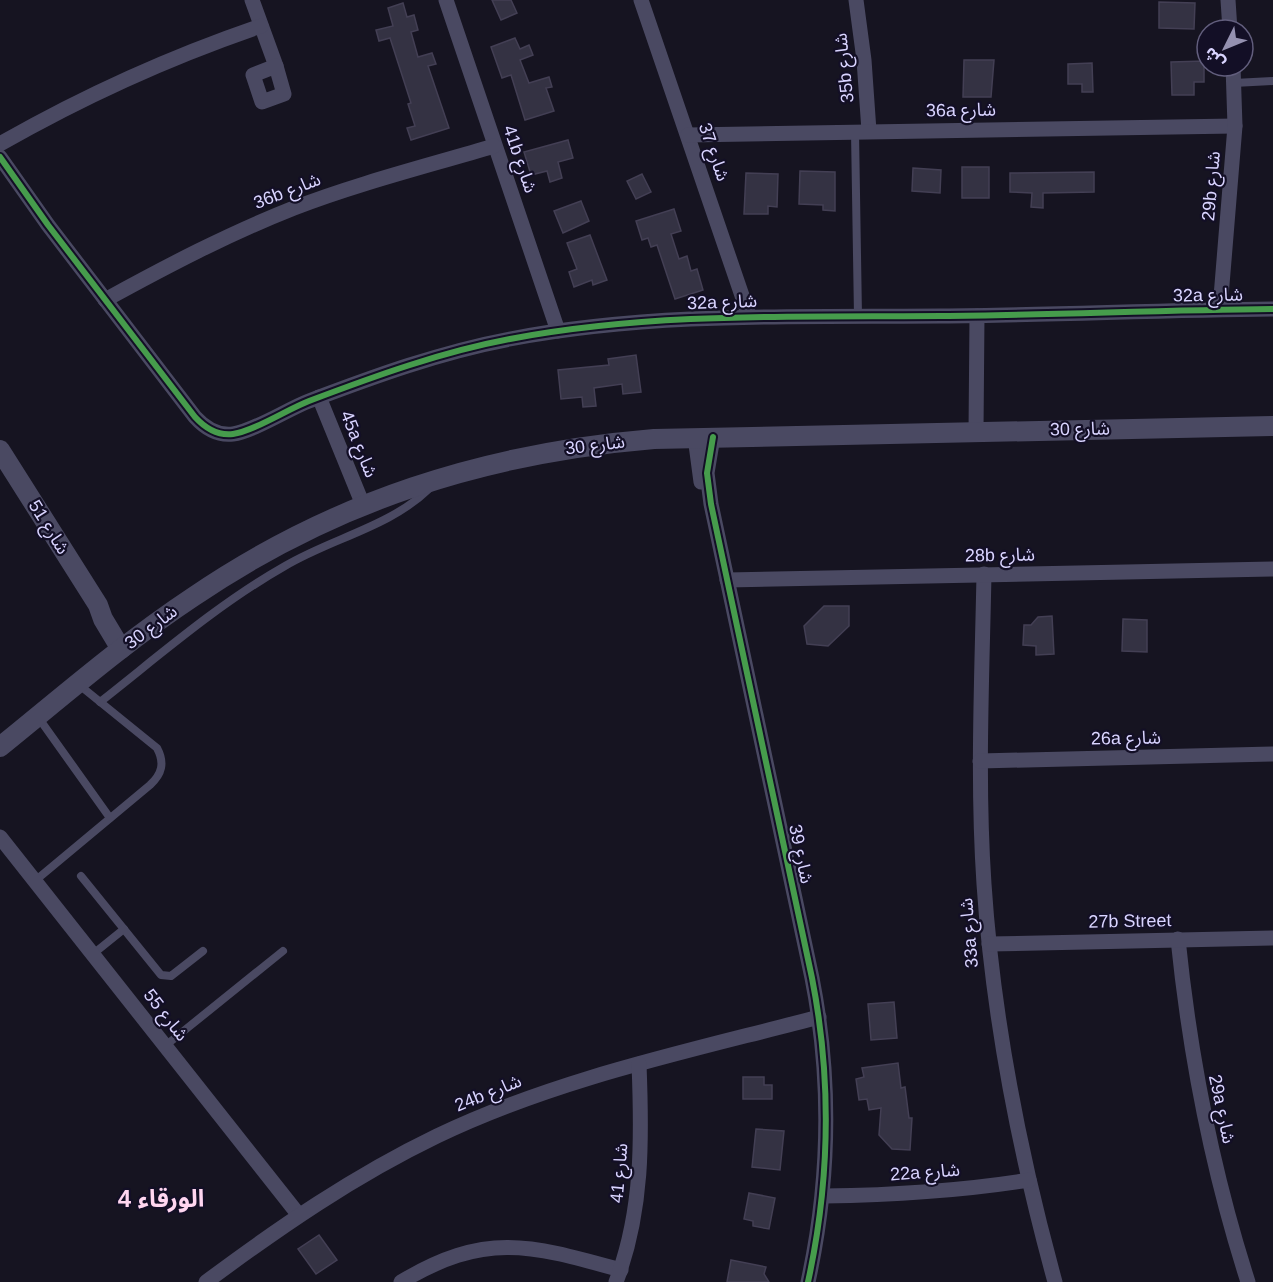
<svg xmlns="http://www.w3.org/2000/svg" width="1273" height="1282" font-family="Helvetica,'Noto Sans Arabic',sans-serif">
<rect width="100%" height="100%" fill="#161421"/>
<g fill="#343243" stroke="#433f54" stroke-width="1.5">
<path d="M492 0H511L517 13 501 20Z"/>
<path d="M1159 2 1195 3 1194 29 1159 28Z"/>
<path d="M403 3 407 17 414 15 418 30 411 32 418 57 432 53 436 64 428 66 449 128 411 140 407 128 415 126 408 104 411 103 390 38 379 41 376 30 393 26 388 8Z"/>
<path d="M515 38 520 49 529 45 533 55 520 60 529 83 549 77 552 87 546 88 554 111 525 120 511 75 502 78 491 47Z"/>
<path d="M964 60H994L991 97H963Z"/>
<path d="M1204 61V82H1194V95H1172L1171 62Z"/>
<path d="M1092 63 1093 92H1082V84H1068V64Z"/>
<path d="M568 140 573 158 558 162 562 178 550 182 547 171 531 175 524 152Z"/>
<rect x="962" y="167" width="27" height="31"/>
<path d="M913 168 941 170 940 193 912 191Z"/>
<path d="M800 171 835 172V211L823 210V205L799 204Z"/>
<path d="M1094 172V192L1043 193V208L1031 207 1032 193 1010 192V173Z"/>
<path d="M746 173 778 174 777 207 768 206V214H744Z"/>
<path d="M642 174 651 192 636 199 627 181Z"/>
<path d="M581 201 589 221 563 233 554 211Z"/>
<path d="M674 209 681 231 671 234 679 259 687 256 691 271 697 269 703 290 675 299 657 245 651 247 648 238 642 240 636 221Z"/>
<path d="M590 235 607 280 593 285 592 280 574 287 569 272 577 269 567 243Z"/>
<path d="M636 355 641 392 623 394 622 384 594 388 596 406 583 407 582 397 561 399 558 370 609 365 608 359Z"/>
<path d="M824 606H849V626L828 646 807 644 804 626Z"/>
<path d="M1052 616 1054 654 1036 655V646L1023 645 1024 625H1031L1038 617Z"/>
<path d="M1123 619 1147 620V652L1122 651Z"/>
<path d="M894 1002 897 1038 871 1040 868 1004Z"/>
<path d="M898 1063 901 1088 905 1087 909 1118H912L910 1150 892 1149 879 1135 881 1108 869 1110 867 1099 859 1100 856 1079 864 1077 862 1068Z"/>
<path d="M743 1077H764V1085H772V1099H743Z"/>
<path d="M756 1129 784 1131 780 1170 752 1167Z"/>
<path d="M749 1193 775 1198 769 1229 753 1226V1221L744 1219Z"/>
<path d="M319 1235 337 1260 316 1274 298 1249Z"/>
<path d="M731 1260 766 1267 764 1274 769 1282H727Z"/>
</g>
<g fill="none" stroke-linecap="round" stroke-linejoin="round">
<g stroke="#4a4962" stroke-width="8">
<path d="M1234 83 1273 81"/>
<path d="M855 132 858 316"/>
<path d="M100 702C160 655 218 604 285 566 332 538 390 527 430 488"/>
<path d="M38 717 110 818"/>
<path d="M81 876 161 975 171 976 203 951"/>
<path d="M36 880 150 785C162 774 165 763 157 748L78 684"/>
<path d="M93 954 124 929"/>
<path d="M165 1046 283 951"/>
</g>
<g stroke="#4a4962" stroke-width="15">
<path d="M252 0 276 66"/>
<path d="M446 0 558 331"/>
<path d="M641 0 749 316"/>
<path d="M856 0 864 60 869 131"/>
<path d="M1228 0 1230 30"/>
<path d="M276 66 284 94 262 102 253 75Z"/>
<path d="M688 135 1235 126"/>
<path d="M0 144C84 96 170 57 261 26"/>
<path d="M0 157 48 225 195 417C205 428 217 436 233 434 254 431 288 409 309 401 375 376 441 352 510 339 652 312 797 317 941 316 1052 315 1162 310 1273 309"/>
<path d="M105 300C167 266 228 234 294 208 359 183 427 166 494 146"/>
<path d="M1220 309 1235 126 1233 66"/>
<path d="M319 397 363 505"/>
<path d="M976 431 977 316"/>
<path d="M695 437 701 482"/>
<path d="M713 437 707 473 711 504 812 978C832 1080 830 1181 808 1282"/>
<path d="M984 574C982 677 977 781 984 884 993 1019 1019 1151 1055 1282"/>
<path d="M727 580 1273 569"/>
<path d="M980 761 1273 754"/>
<path d="M0 837 298 1214"/>
<path d="M1178 939C1190 1057 1212 1170 1248 1282"/>
<path d="M989 944 1273 938"/>
<path d="M824 1196C893 1195 961 1191 1029 1180"/>
<path d="M206 1282C280 1227 354 1176 437 1136 558 1078 690 1051 819 1017"/>
<path d="M401 1282C486 1231 531 1245 621 1270"/>
<path d="M616 1282C643 1211 642 1139 639 1064"/>
</g>
<g stroke="#4a4962" stroke-width="20">
<path d="M0 450 98 605 103 619 121 649"/>
<path d="M0 747C63 696 125 642 193 597 334 501 485 453 654 439L1273 426"/>
</g>
<g stroke="#130f26" stroke-width="10">
<g id="cycleway">
<path d="M0 157 48 225 195 417C205 428 217 436 233 434 254 431 288 409 309 401 375 376 441 352 510 339 652 312 797 317 941 316 1052 315 1162 310 1273 309"/>
<path d="M713 437 707 473 711 504 812 978C832 1080 830 1181 808 1282"/>
</g>
</g>
<use href="#cycleway" stroke="#469c4c" stroke-width="6"/>
</g>
<g text-anchor="middle" stroke-width="4.5" stroke-linejoin="round" paint-order="stroke">
<g font-size="18" fill="#d9d4ff" stroke="#130f26">
<text transform="translate(844 68) rotate(-96)" y="6">35b شارع</text>
<text transform="translate(961 110) rotate(-1)" y="6">36a شارع</text>
<text transform="translate(714 152) rotate(71)" y="6">شارع 37</text>
<text transform="translate(520 159) rotate(71)" y="6">41b شارع</text>
<text transform="translate(1211 186) rotate(-85)" y="6">29b شارع</text>
<text transform="translate(287 191) rotate(-21)" y="6">36b شارع</text>
<text transform="translate(1208 295) rotate(-1)" y="6">32a شارع</text>
<text transform="translate(722 302) rotate(-2)" y="6">32a شارع</text>
<text transform="translate(1080 429) rotate(-1)" y="6">شارع 30</text>
<text transform="translate(359 444) rotate(68)" y="6">45a شارع</text>
<text transform="translate(595 445) rotate(-7)" y="6">شارع 30</text>
<text transform="translate(49 527) rotate(58)" y="6">شارع 51</text>
<text transform="translate(1000 555) rotate(-1)" y="6">28b شارع</text>
<text transform="translate(151 627) rotate(-37)" y="6">شارع 30</text>
<text transform="translate(1126 738) rotate(-1)" y="6">26a شارع</text>
<text transform="translate(801 854) rotate(78)" y="6">شارع 39</text>
<text transform="translate(1130 921) rotate(-1)" y="6">27b Street</text>
<text transform="translate(969 933) rotate(-95)" y="6">33a شارع</text>
<text transform="translate(166 1015) rotate(52)" y="6">شارع 55</text>
<text transform="translate(488 1093) rotate(-22)" y="6">24b شارع</text>
<text transform="translate(1222 1109) rotate(78)" y="6">29a شارع</text>
<text transform="translate(925 1172) rotate(-4)" y="6">22a شارع</text>
<text transform="translate(619 1173) rotate(-85)" y="6">شارع 41</text>
</g>
<g font-size="24" font-weight="bold" fill="#ffd6f0" stroke="#130f26">
<text x="161" y="1207">الورقاء 4</text>
</g>
</g>
<g transform="translate(1225 48) rotate(227)"><circle r="28" fill="#130f26" stroke="#625e7d" stroke-width="1.5"/>
<path d="M0-4.5L10 22L0 15L-10 22Z" fill="#9591b1"/>
<text y="-9" font-size="16" font-weight="bold" text-anchor="middle" fill="#d9d4ff">ش</text>
</g>
</svg>
